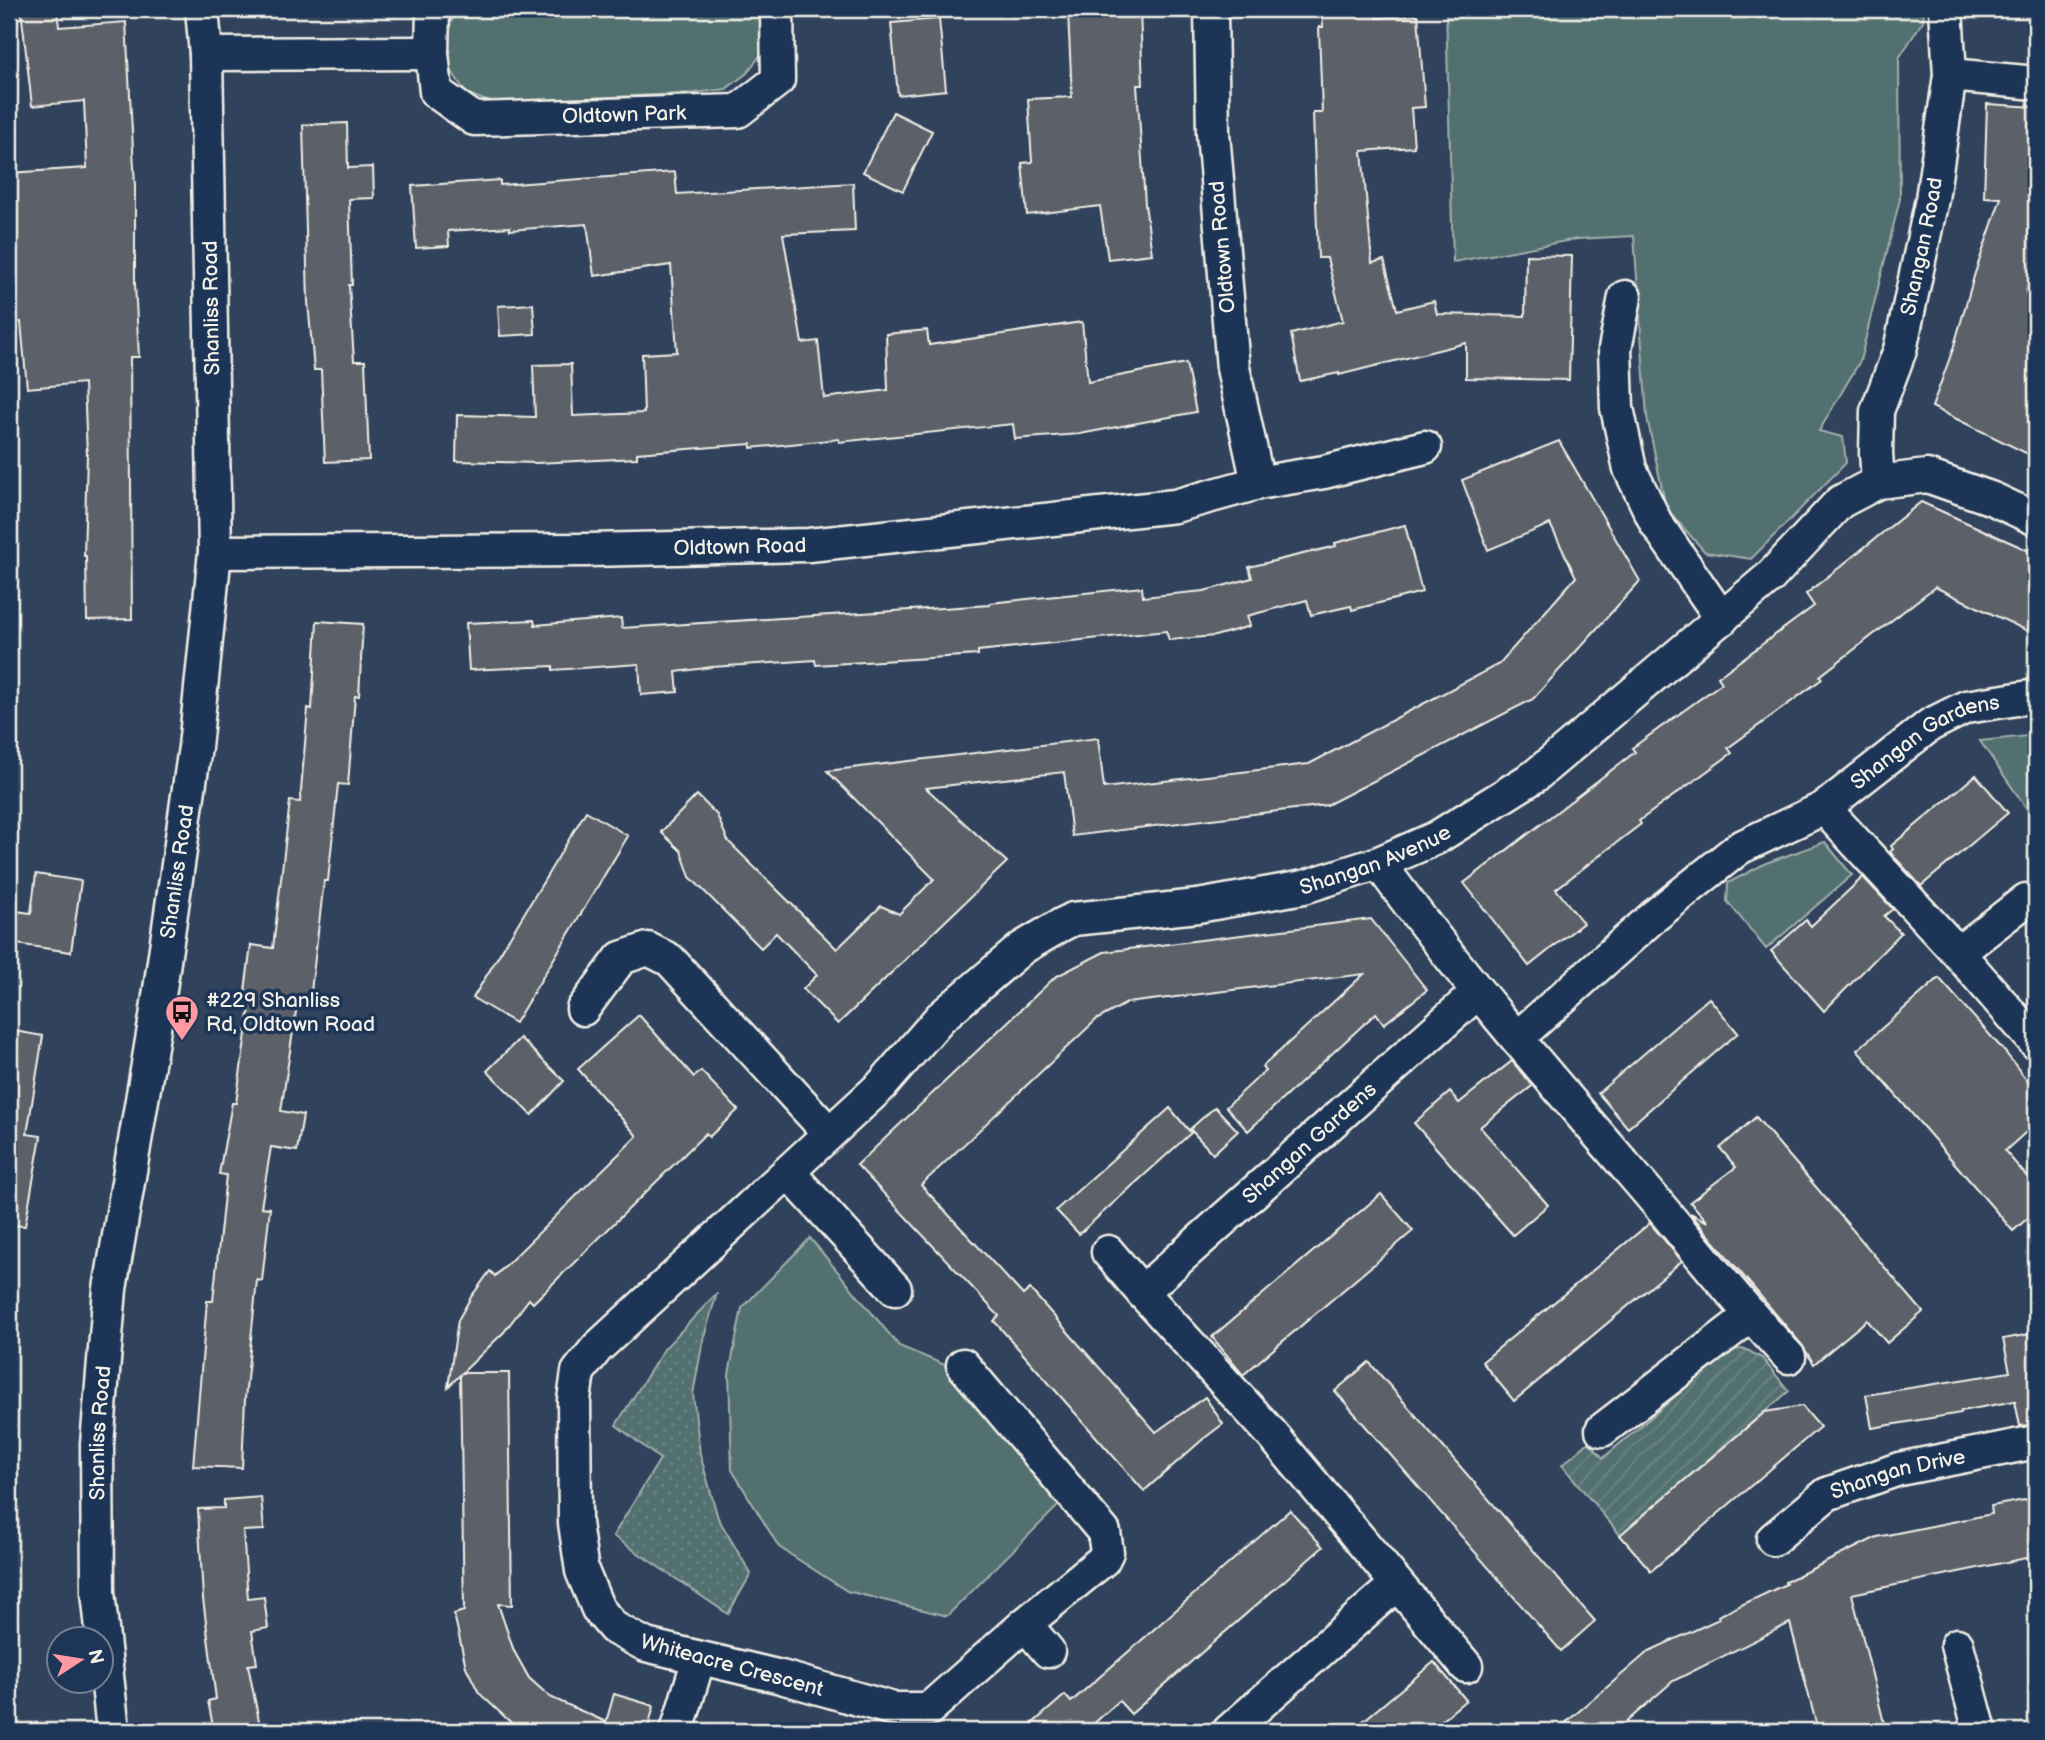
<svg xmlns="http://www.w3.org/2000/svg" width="2045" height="1740" font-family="'Balsamiq Sans',sans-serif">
<defs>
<pattern id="park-dots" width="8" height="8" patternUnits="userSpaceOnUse" patternTransform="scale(1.75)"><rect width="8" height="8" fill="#52706f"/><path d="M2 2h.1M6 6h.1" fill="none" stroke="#6c8584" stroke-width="1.8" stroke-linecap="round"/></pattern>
<pattern id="garden-furrows" width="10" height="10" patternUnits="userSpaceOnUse" patternTransform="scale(1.75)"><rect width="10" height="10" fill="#52706f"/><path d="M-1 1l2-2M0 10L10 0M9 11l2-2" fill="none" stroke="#6c8584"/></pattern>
</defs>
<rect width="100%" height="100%" fill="#30425c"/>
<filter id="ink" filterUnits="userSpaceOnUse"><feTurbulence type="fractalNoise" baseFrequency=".0143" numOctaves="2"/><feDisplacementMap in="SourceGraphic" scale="14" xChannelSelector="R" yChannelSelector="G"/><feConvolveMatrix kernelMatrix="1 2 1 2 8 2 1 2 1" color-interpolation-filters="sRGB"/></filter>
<g filter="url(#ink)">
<g fill="#52706f" stroke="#a3b0ac" stroke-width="2">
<path d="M460 9H756L762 19 760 56 747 73 726 89 695 93 492 103 466 93 449 67V25Z"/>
<path d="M1446 9H1924L1923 21 1899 58 1900 199 1860 361 1819 431 1843 437 1846 463 1751 559 1705 552 1666 508 1647 417 1634 236 1577 239 1453 262Z"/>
<path d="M2036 735V822L1980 741Z"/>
<path d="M1825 842 1852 875 1766 949 1727 901 1728 883 1766 863Z"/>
<path d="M810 1238 899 1346 950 1367 1059 1505 947 1616 847 1591 779 1547 732 1470 729 1374 742 1308Z"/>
</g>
<path fill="url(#park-dots)" stroke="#a3b0ac" stroke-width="2" d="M717 1293 703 1340 693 1394 700 1454 718 1518 751 1574 728 1614 613 1536 660 1459 616 1425 664 1349Z"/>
<path fill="url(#garden-furrows)" stroke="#a3b0ac" stroke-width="2" d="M1745 1349 1762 1358 1789 1391 1620 1535 1562 1465 1589 1442 1603 1458 1730 1350Z"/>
<g fill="#5c6167" stroke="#f4f1e8" stroke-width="2">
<path d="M21 9H57L59 27 126 22 135 186V284L139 357H130L132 619 87 620 86 556H84L87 455 84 383 27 388 21 322H9L11 244 9 173 87 168 84 101 32 106Z"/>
<path d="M1322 9H1377V18L1418 15 1425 107 1411 108 1414 147 1362 151 1372 263 1384 260 1397 310 1434 301 1437 314 1525 316 1526 255 1572 256 1569 380 1466 378V343L1339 375V373L1300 381 1291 334 1343 321 1327 258H1318L1313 113H1322L1319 27H1323Z"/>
<path d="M1140 10 1143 85H1137L1145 204 1152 254 1108 259 1100 206 1027 215 1022 163 1032 162 1028 99 1072 97 1068 12Z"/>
<path d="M939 19 946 90 898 95 891 23Z"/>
<path d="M1987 104 2036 107V248L2026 293 2036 296V458L1932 407 1953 349 1975 273 2001 198 1984 197Z"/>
<path d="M893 112 932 131 903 191 863 172Z"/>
<path d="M347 123 348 168 373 167 374 198 349 199 352 285H349L354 361H365L369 460 325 462 321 370H314L308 302 303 125Z"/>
<path d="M675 172 677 194 853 183 855 231 783 234 802 343 818 341 824 398 888 390 886 334 927 330 929 345 1082 322 1088 382 1186 363 1196 412 1080 434 1015 439 1013 424 839 442V439L751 448V444L637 453V458L537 463 456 461 457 415 535 417 533 365 571 364 573 416 644 413 642 354 677 352 671 265 594 276 587 224 510 230V227L448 231 449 246 416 248 412 186 500 180V185Z"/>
<path d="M533 304 535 334 500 336 498 306Z"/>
<path d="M1559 441 1640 581 1533 699 1327 805 1072 836 1064 772 926 788 1007 862 838 1024 803 989 817 975 776 933 761 948 690 877 681 851 661 832 697 795 717 815 728 841 837 949 881 906 899 914 934 879 827 771 1098 738 1104 788 1309 764 1499 664 1576 577 1550 524 1488 550 1462 480Z"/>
<path d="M1921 502 2036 554V635L1935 587 1820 676 1822 679 1728 748 1732 753 1639 821 1641 824 1556 889 1583 923 1529 966 1464 883 1635 752 1632 748 1722 683 1718 677 1814 606 1806 594Z"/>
<path d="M1405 525 1422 592 1352 610 1351 606 1311 615 1307 600 1247 616 1250 626 1215 636 1169 640 1166 631 978 651V655L816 665 815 660 712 667 676 672 678 692 641 695 639 664 553 670V666L469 670 466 623 534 620 535 625 621 618 622 628 990 605V603L1142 587 1143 597 1204 591 1252 578 1249 567 1336 546 1335 543Z"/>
<path d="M317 621 363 624 359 696H355L348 785 338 784 328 881H324L310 1000 298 998 281 1111 303 1115 297 1151 271 1147 261 1207 270 1208 262 1281 257 1280 245 1399 242 1468 193 1466 207 1301H213L226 1175 219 1174 232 1103H236L252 992 245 991 251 945 273 948 290 801 300 802 308 708 312 709Z"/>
<path d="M1976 775 2008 813 1921 886 1890 852 1893 849 1891 846Z"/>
<path d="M586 811 628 836 515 1023 473 998Z"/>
<path d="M36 874 81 881 71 952 9 943V910L31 913Z"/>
<path d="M1863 877 1893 909 1884 916 1901 933 1824 1011 1771 951 1806 920 1811 926Z"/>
<path d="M1371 919 1427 990 1384 1024 1376 1013 1248 1131 1226 1107 1265 1071 1262 1067 1364 974 1127 1003 1096 1020 921 1185 1023 1295 1030 1289 1156 1432 1205 1397 1223 1424 1202 1440 1144 1491 994 1321 999 1316 857 1165 1055 977 1104 952Z"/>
<path d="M1939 978 2005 1052 2036 1092V1123L2005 1151 2036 1187V1211L2013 1231 1857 1050Z"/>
<path d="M1709 998 1738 1033 1628 1128 1598 1093Z"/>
<path d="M639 1015 694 1077 701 1071 738 1110 709 1137 706 1133 533 1303 529 1299 504 1332 462 1373H509L512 1605 498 1604 514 1651 529 1678 550 1697 606 1722 614 1694 654 1706 647 1731H520L479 1693 466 1667 454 1614 464 1611 460 1375 448 1387 458 1320 471 1297 490 1271 495 1276 637 1136 578 1069Z"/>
<path d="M9 1030 43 1036 27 1134 41 1136 25 1226 9 1225Z"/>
<path d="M520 1038 564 1081 532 1115 487 1071Z"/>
<path d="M1512 1061 1532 1086 1480 1127 1548 1205 1513 1235 1414 1123 1450 1092 1459 1103Z"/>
<path d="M1215 1107 1238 1131 1213 1154 1190 1129Z"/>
<path d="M1170 1108 1191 1133 1079 1234 1056 1210Z"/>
<path d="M1756 1117 1923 1312 1887 1343 1867 1320 1814 1364 1802 1345 1690 1213 1708 1222 1690 1202 1736 1167 1720 1148Z"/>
<path d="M1381 1194 1413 1231 1243 1375 1212 1337Z"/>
<path d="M1650 1223 1682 1261 1514 1401 1482 1362Z"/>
<path d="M2036 1333V1424L2020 1426 2015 1401 1961 1411V1413L1872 1428 1866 1395 2010 1372 2003 1339Z"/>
<path d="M1369 1362 1595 1621 1561 1651 1335 1391Z"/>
<path d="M1802 1406 1820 1427 1651 1571 1620 1535 1765 1412Z"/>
<path d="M261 1497 264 1530 243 1531 248 1599 264 1597 268 1628 252 1631 257 1664 248 1665 261 1731H214L208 1701 216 1699 203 1599 198 1509 224 1508V1500Z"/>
<path d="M2036 1498V1556L1852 1594 1886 1731H1818L1790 1623 1673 1681 1616 1731H1556L1649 1651 1719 1619 1718 1616 1786 1584 1785 1582 1877 1537 1992 1514 1991 1506Z"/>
<path d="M1290 1510 1323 1547 1131 1714 1119 1701 1091 1726 1096 1731H1024L1065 1695 1071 1702Z"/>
<path d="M1434 1662 1466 1700 1429 1731H1351Z"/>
</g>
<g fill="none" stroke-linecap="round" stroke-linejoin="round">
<g stroke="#f4f1e8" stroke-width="37">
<g id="street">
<path id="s1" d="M433 9 432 53 436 92 474 119 738 111 778 80 777 9"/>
<path d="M206 54 432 53"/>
<path d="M1950 75 2036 83"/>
<path d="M1625 297 1615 349 1617 408 1630 469 1656 523 1722 619"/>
<path id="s2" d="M1878 482 1876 453 1877 411 1900 350 1932 199 1950 75 1946 9"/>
<path d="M1258 483 1324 472 1425 447"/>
<path id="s3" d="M215 552 589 550 809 545 1175 506 1258 483 1233 368 1213 133 1211 9"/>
<path d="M1824 808 1958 953 2036 1043"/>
<path d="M1379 863C1458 972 1546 1074 1634 1176 1686 1236 1734 1299 1789 1357"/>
<path d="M1958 953 2026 900"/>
<path d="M583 1009 621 958 648 949 670 960 829 1133"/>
<path id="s4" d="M1517 1038 1653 917 1739 848 1824 808 1930 725 1966 707 2036 696"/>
<path d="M789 1173 895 1289"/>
<path d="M1108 1252 1142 1292 1270 1432 1466 1666"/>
<path id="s5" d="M1142 1292 1477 993"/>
<path id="s6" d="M963 1365 1104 1532 1107 1552 1103 1560 1025 1624 929 1709H893L781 1677 646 1645 614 1628 598 1609 582 1571 575 1523 574 1400 578 1372 597 1348 882 1085 940 1018 1022 948 1061 925 1073 919 1198 906 1304 887 1379 863 1436 838 1535 776 1770 577 1840 502 1878 482 1927 476 1993 499 2036 519"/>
<path d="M1602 1430 1750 1316"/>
<path id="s7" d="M1773 1539 1827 1494 1899 1469 2036 1442"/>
<path d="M1025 1624 1048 1651"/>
<path d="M1957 1645 1980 1731"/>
<path id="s8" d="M113 1731 98 1592 97 1444 110 1289 156 1017 195 747 215 552 206 54 202 9"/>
<path d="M677 1731 699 1658"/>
<path d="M1229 1731 1397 1584"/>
</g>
</g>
<use href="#street" stroke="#1d3557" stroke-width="32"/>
</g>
</g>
<defs>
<g id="bus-pin" transform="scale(1.75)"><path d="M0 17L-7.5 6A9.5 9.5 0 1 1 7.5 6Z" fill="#ff9aa2" stroke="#1d3557"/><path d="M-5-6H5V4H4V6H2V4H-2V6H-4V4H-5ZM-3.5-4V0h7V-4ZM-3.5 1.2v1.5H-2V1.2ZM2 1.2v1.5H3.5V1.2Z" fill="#111"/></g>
</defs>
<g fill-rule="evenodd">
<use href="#bus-pin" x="182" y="1012"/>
</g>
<g text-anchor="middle" stroke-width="7" stroke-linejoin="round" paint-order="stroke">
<g font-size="21" fill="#f4f1e8" stroke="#1d3557">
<text dy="7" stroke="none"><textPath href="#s1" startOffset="280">Oldtown Park</textPath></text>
<text transform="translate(1222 247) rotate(-95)" y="7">Oldtown Road</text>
<text dy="7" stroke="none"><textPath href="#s2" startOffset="242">Shangan Road</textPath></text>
<text transform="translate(211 308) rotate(-91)" y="7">Shanliss Road</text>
<text dy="7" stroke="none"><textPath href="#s3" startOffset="525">Oldtown Road</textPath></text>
<text dy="7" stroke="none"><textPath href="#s4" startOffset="509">Shangan Gardens</textPath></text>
<text dy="7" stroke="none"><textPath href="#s6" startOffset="2053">Shangan Avenue</textPath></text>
<text dy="7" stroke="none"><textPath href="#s8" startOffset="866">Shanliss Road</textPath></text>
<text dy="7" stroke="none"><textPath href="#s5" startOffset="224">Shangan Gardens</textPath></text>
<text dy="7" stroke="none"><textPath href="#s8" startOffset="299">Shanliss Road</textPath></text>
<text dy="7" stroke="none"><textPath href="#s7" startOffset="144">Shangan Drive</textPath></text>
<text transform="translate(732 1665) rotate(15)" y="7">Whiteacre Crescent</text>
</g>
<g font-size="21" fill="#f4f1e8" stroke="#1d3557" text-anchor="start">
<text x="206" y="1007">#229 Shanliss<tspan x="206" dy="24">Rd, Oldtown Road</tspan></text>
</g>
</g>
<rect width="2045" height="1740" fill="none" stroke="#1d3557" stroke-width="35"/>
<rect x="18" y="18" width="2010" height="1705" fill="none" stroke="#f4f1e8" stroke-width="2.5" filter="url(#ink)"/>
<g transform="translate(80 1660) rotate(78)"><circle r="33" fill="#1d3557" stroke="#738091" stroke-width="2"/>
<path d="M0-5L12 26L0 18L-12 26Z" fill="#ff9aa2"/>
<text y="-10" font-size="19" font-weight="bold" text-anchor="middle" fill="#f4f1e8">N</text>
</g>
</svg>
